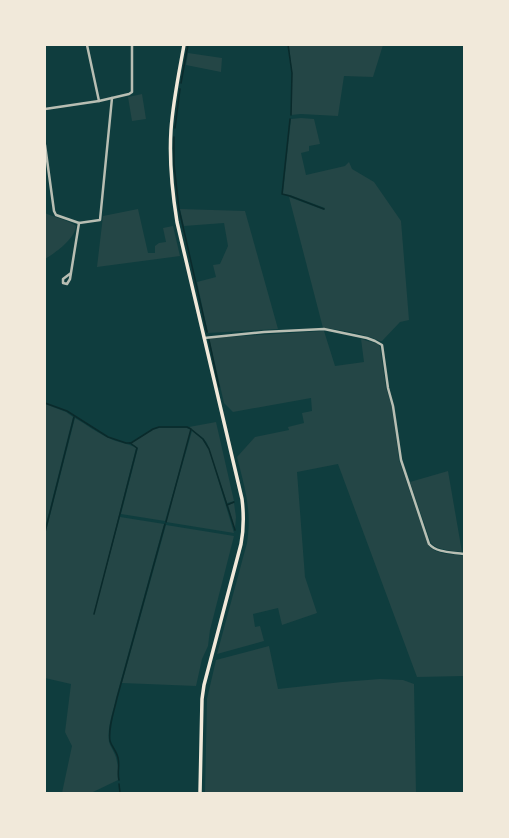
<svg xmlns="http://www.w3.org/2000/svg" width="509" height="838" font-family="'PT Sans',sans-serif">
<rect width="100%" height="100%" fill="#0f3d3e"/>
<g fill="#244646">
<path d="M289 45H383L373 77 344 76 338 116 301 114 291 115 292 73Z"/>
<path d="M188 53 222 58 221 72 186 65Z"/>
<path d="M142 94 146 119 132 121 128 97Z"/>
<path d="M301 118 314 119 320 144 309 146V151L301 153 306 175 345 166 349 162 352 169 374 182 401 221 409 320 400 322 382 341H380C363 333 342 330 323 328L289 197 324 210 325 208 290 195 283 194 291 119Z"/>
<path d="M138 209 148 253H155V246L159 243 166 242 163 228 173 226 180 256 97 267 103 216Z"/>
<path d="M180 209 245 211 278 329 208 333 197 282 216 277 213 265 220 264 228 246 224 223 184 226Z"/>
<path d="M45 213C53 217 71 221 76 226 75 239 55 253 45 259Z"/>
<path d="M324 331 335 366 364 362 361 339 378 344 380 347 386 388 392 407 399 460 428 545C436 555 452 554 464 556V676L417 677 338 464 297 472 305 577 317 613 282 625 278 608 253 614 255 627 260 626 264 641 217 654 247 543C252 510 245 489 237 457L255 437 289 430 288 427 304 423 302 413 312 411 311 398 233 412 224 403 209 338Z"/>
<path d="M45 404 66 412 73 417 45 528Z"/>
<path d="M75 418C86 424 97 433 109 438 118 443 128 443 136 448L94 614 120 517 164 524 116 698C113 712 107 727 109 742 111 748 116 754 117 762 119 768 117 774 118 780L91 793H62L72 746 65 732 71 684 45 678V535Z"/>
<path d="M216 422 234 501 227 503 207 443 203 438 189 427Z"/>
<path d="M159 428H187L191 430 165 521 121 514 138 448 131 443 153 430Z"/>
<path d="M192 431 202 439 209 449 234 533 166 522Z"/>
<path d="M448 471 462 552C452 550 438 551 431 543L410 482Z"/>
<path d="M234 503 236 517 235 529 228 505Z"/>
<path d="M166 525 234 536 210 630 208 646 202 659 196 686 122 683Z"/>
<path d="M269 646 278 689 342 682 380 679 403 680 414 684 416 793H205L207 699 216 660Z"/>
</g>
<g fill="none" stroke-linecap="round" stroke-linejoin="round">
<g stroke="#0a2a2b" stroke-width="1.5">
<path d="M288 45 292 73 291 115"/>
<path d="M181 83 188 45"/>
<path d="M290 119 282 194 290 196 324 209"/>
<path d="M175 128 180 89"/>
<path d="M174 137V164L179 209 207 332"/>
<path d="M209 340 219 387"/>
<path d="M45 403 67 411 108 437 126 443H131L153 429 159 427H187L191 429 166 522"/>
<path d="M192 430 203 439 209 449 227 505 234 502"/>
<path d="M227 505 235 530"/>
<path d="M45 532 74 417"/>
<path d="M94 614 137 448 130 443"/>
<path d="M119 780C117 772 120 766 118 758 117 752 112 747 110 741 108 727 114 712 117 698L165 524"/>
<path d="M119 784 120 793"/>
</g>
<g stroke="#b8beb3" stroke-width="2.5">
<path d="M87 45 99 101"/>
<path d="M45 109 99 101 129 94 132 92V45"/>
<path d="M45 145 54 211 56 215 79 223 100 220 112 98"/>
<path d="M71 273 63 279V283L67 284 70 279 79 223"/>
<path d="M204 338 264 332 324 329 367 338 375 341 382 345 388 388 393 406 401 460 429 544C437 553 452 552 464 554"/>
</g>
<path stroke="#f1e9da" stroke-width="3.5" d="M184 45C179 73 173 101 171 130 169 161 172 191 177 222L242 499C244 515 244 528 241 544L204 685 202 699 200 793"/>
</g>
<rect width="509" height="838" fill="none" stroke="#f1e9da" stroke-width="92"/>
</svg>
